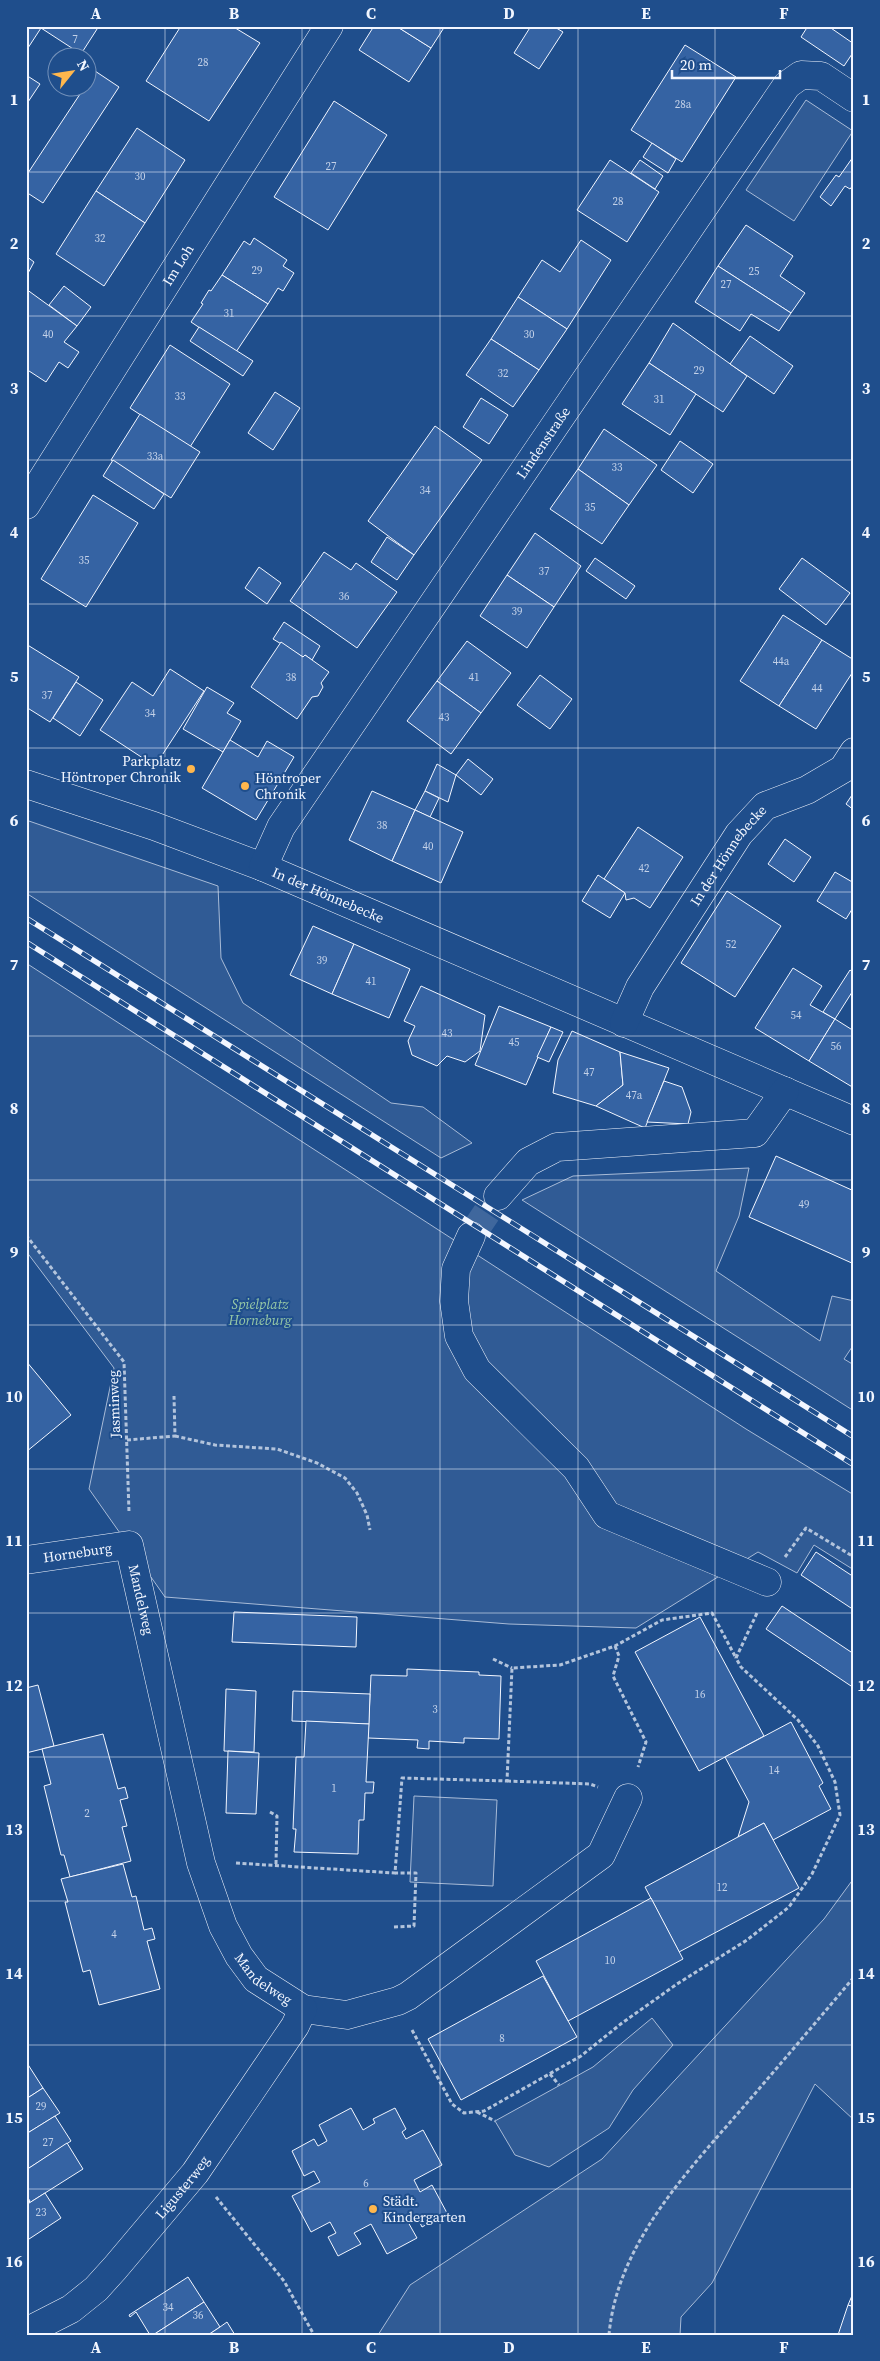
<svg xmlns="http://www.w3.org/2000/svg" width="880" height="2361" font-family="'Source Serif 4',serif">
<rect width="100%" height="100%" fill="#1f4e8c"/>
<g fill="#305b95" stroke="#a8bbd7">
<path d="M806 100 853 131 794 221 746 190Z"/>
<path d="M26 820 218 886 221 958 243 1003 391 1103 423 1107 472 1143 441 1158 26 893Z"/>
<path d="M26 963 746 1429 854 1495V1570L814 1545 797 1573 758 1552 636 1628 509 1624 165 1597 89 1489 114 1368 26 1251Z"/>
<path d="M749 1168 739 1216 716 1271 820 1341 832 1296 854 1301V1344L844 1359 854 1365V1411L522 1200 573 1176Z"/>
<path d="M414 1796 497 1800 493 1886 410 1882Z"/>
<path d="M854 1878V2120L815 2084 712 2283 681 2317 680 2335H378L410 2285 602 2159 824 1919Z"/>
<path d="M652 2018 673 2045 633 2090 609 2128 549 2167 515 2155 495 2121 593 2067Z"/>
</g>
<g fill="#3563a3" stroke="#f2f6ff">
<path d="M26 26H99L81 54 41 28 26 51Z"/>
<path d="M181 26H232L260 43 209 121 146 81Z"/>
<path d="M374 26H396L431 48 409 82 359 50Z"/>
<path d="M396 26H445L431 48Z"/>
<path d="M531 26H553L563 32 539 69 514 53Z"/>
<path d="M808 26H828L854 44V51L844 66 801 37Z"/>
<path d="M685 45 736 77 682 162 631 130Z"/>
<path d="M95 71 119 87 43 203 26 192V176L84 88H88V82Z"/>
<path d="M26 75 40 84 26 105Z"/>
<path d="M334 101 387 135 328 230 274 197Z"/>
<path d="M137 128 185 160 145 223 96 191Z"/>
<path d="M652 143 676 159 668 173 643 157Z"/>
<path d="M853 157 854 184 850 189 845 186 831 206 820 197 836 175 839 177Z"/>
<path d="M610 160 659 192 627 242 577 210Z"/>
<path d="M640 160 663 176 655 189 631 173Z"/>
<path d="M96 191 145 223 104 286 56 254Z"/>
<path d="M746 225 793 256 780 276 805 293 791 313 718 266Z"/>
<path d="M254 238 287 260 283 266 294 273 283 291 278 288 268 304 222 275 244 241 250 245Z"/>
<path d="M581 240 611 260 567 329 518 297 542 260 560 272Z"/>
<path d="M26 256 34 262 26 277Z"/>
<path d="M718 266 791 313 779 331 751 314 740 331 695 302Z"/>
<path d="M222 275 268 304 236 352 191 322 203 304 201 303 209 290 211 291Z"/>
<path d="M64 286 91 307 77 326 49 305Z"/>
<path d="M26 289 77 326 64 342 79 352 68 368 59 362 46 382 26 369Z"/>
<path d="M518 297 567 329 539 370 491 339Z"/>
<path d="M673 323 747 376 723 412 649 363Z"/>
<path d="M199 327 253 361 243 376 190 341Z"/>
<path d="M750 336 793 366 774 394 730 364Z"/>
<path d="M491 339 539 370 513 407 466 375Z"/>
<path d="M170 345 230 384 190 447 130 408Z"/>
<path d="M649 363 696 394 670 435 622 404Z"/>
<path d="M275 392 300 408 273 450 248 433Z"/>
<path d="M481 398 508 415 489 444 463 427Z"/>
<path d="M140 414 200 452 171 498 111 460Z"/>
<path d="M435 426 482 460 414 555 368 521Z"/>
<path d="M604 429 657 465 629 505 578 469Z"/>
<path d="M680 441 713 464 693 493 661 470Z"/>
<path d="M113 460 164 494 154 509 103 476Z"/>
<path d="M578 469 629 505 602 544 550 509Z"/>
<path d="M93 495 138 523 86 607 41 579Z"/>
<path d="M535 533 581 566 554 607 507 575Z"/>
<path d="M387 537 414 555 397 580 371 562Z"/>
<path d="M324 552 351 570 356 563 397 592 357 648 290 601Z"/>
<path d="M595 558 635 586 626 599 586 571Z"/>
<path d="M802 558 850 593 826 625 779 589Z"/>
<path d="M259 567 281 583 267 604 245 588Z"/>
<path d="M507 575 554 607 527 648 480 616Z"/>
<path d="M783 615 822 640 779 706 740 681Z"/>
<path d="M284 622 320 646 312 660 305 655 303 657 273 639Z"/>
<path d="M822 640 854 660V670L816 729 779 706Z"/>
<path d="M467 641 511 673 481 713 437 681Z"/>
<path d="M281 642 303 657 305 655 329 672 321 683 323 687 318 696 312 697 297 719 251 687Z"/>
<path d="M26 644 79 677 50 722 26 707Z"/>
<path d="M170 669 204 691 155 766 100 730 132 682 153 696Z"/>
<path d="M540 675 572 699 550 729 517 705Z"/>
<path d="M437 681 481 713 451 754 407 721Z"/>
<path d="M76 682 103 700 80 736 53 718Z"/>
<path d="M207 687 234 703 227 713 241 721 223 752 183 729Z"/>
<path d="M230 740 258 757 267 741 294 757 256 820 202 788Z"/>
<path d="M468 759 493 779 481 795 456 775Z"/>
<path d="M437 764 456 775 448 802 425 791Z"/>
<path d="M372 791 415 810 392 861 349 840Z"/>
<path d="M425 791 439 798 430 817 415 810Z"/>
<path d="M854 792V810L846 804Z"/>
<path d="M415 810 463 832 441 883 392 861Z"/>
<path d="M638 827 683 857 650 908 634 898 626 900 625 893 604 879Z"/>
<path d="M785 839 811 857 794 882 768 864Z"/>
<path d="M835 872 854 883V906L846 919 817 901Z"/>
<path d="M598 875 625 893 610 918 582 901Z"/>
<path d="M727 891 781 926 735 997 681 963Z"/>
<path d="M313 926 354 944 332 994 290 975Z"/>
<path d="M354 944 410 969 389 1018 332 994Z"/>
<path d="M793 968 822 986 810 1005 835 1019 809 1061 755 1028Z"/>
<path d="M850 970 854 973V989L835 1019 823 1012Z"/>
<path d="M421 986 485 1015 480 1051 465 1062 447 1056 437 1066 412 1055 408 1041 415 1026 404 1021Z"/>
<path d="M499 1006 551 1027 526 1085 475 1065Z"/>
<path d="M835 1019 854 1031V1088L809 1061Z"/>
<path d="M551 1027 563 1032 549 1062 537 1057Z"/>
<path d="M572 1031 620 1052 623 1085 596 1106 553 1093 558 1060Z"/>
<path d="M620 1052 669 1068 645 1128 596 1106 623 1085Z"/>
<path d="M664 1081 682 1087 691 1112 688 1124 647 1122Z"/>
<path d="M776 1156 854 1191V1264L749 1217Z"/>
<path d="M26 1361 71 1415 26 1452Z"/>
<path d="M816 1552 854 1577V1610L801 1575Z"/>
<path d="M782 1606 854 1654V1688L766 1629Z"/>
<path d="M234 1612 357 1617 356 1647 232 1642Z"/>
<path d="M700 1617 764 1736 699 1771 635 1652Z"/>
<path d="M407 1669 479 1672V1675L501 1676 499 1739 464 1738V1743L429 1741V1749L417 1748 418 1740 368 1738 371 1675 407 1676Z"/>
<path d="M38 1685 54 1746 26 1753V1688Z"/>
<path d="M226 1689 256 1691 254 1752 224 1751Z"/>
<path d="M293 1691 370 1694 369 1724 292 1721Z"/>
<path d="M306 1721 369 1724 366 1782H374L373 1793H365L364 1820H359L358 1854 294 1852 296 1829H293L296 1757H304Z"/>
<path d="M791 1722 823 1783 819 1786 831 1809 773 1840 764 1823 738 1837 749 1802 725 1757Z"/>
<path d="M103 1734 118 1789 125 1787 128 1798 120 1800 127 1826 122 1827 131 1861 70 1877 64 1855H61L44 1786 51 1784 42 1749Z"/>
<path d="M228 1751 259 1753 256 1814 226 1813Z"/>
<path d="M764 1823 799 1888 679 1952 645 1887Z"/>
<path d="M123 1864 132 1897 136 1896 144 1930 152 1928 155 1939 147 1941 160 1989 99 2005 90 1970 83 1972 65 1902H68L61 1879Z"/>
<path d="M651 1898 683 1959 568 2021 536 1961Z"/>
<path d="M543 1976 577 2037 461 2100 428 2039Z"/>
<path d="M27 2063 43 2088 26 2099V2064Z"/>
<path d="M43 2088 60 2113 26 2134V2099Z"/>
<path d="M351 2108 363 2130 375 2123 373 2119 395 2108 406 2129 402 2132 406 2139 423 2130 442 2165 414 2180 420 2192 432 2185 447 2213 422 2227 417 2217 408 2222 417 2238 387 2254 371 2224 354 2233 361 2244 338 2256 328 2237 336 2233 330 2222 311 2232 292 2196 320 2182 314 2171 304 2176 292 2151 314 2139 318 2146 327 2141 319 2125Z"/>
<path d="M55 2116 71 2141 26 2170V2134Z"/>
<path d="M67 2143 83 2169 26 2205 30 2201 26 2195V2170Z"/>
<path d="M45 2193 61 2218 26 2241V2205Z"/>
<path d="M188 2277 204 2302 153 2335H150L136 2312 130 2317 129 2315Z"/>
<path d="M854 2291V2307L848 2305Z"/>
<path d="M204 2302 220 2327 208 2335H153Z"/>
<path d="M848 2305 854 2307V2335H838Z"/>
<path d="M227 2322 235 2335H208L220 2327Z"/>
</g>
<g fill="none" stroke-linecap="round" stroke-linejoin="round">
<path stroke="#3f679d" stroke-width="28" stroke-dasharray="28 14" stroke-linecap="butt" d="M471 1236 498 1196"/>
<g stroke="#f2f6ff" stroke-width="29">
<g id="minor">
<path id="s1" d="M26 505 329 26"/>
<path id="s2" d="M26 784 154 826 263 867 854 1121"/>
<path id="s3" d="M263 867 281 827 787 85 801 75 821 76 854 98"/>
<path id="s4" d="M624 1023 640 987 739 834 765 806 807 790 843 769 854 752"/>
<path d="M498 1196 528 1162 557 1147 755 1133 785 1091"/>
<path d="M471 1236 456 1269 454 1301 459 1336 477 1370 576 1468 607 1515 767 1582"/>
<path id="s5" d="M26 1560 129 1545 201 1863 223 1926 239 1956 256 1979 303 2009 347 2015 398 2001 408 1996 601 1855 628 1798"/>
<path id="s6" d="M26 2332 71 2309 96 2289 115 2268 195 2173 295 2026 303 2009"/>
</g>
</g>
<g stroke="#b3c4dc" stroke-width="3" stroke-dasharray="4 2.5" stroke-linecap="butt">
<path d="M26 1235 124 1362 129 1512"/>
<path d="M175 1436 215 1445 277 1449 317 1463 345 1478 357 1493 367 1515 370 1530"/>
<path d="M127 1440 175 1436 174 1396"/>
<path d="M785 1557 806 1528 854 1557"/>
<path d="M615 1646 619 1656 613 1676 646 1742 638 1767"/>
<path d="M493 1659 512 1668"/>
<path d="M507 1781 590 1784 598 1787"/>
<path d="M270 1812 277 1816 276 1864"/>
<path d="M236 1863 395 1873 402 1778 507 1781 512 1668 560 1665 615 1646 662 1620 712 1613 736 1658"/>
<path d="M394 1927 414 1926 416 1873H395"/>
<path d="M412 2030 452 2104 464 2113 484 2111 581 2056 622 2023 677 1984 747 1940 789 1907 812 1874 840 1815 835 1782 818 1746 798 1720 741 1667 736 1658 757 1613"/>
<path d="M550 2074 559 2085"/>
<path d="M477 2112 495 2121"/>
<path d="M216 2197 284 2281 314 2335"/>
<path d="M609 2335C617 2243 689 2170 746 2104 782 2062 818 2020 854 1977"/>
</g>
<use href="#minor" stroke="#1f4e8c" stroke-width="28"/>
<g stroke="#f2f6ff" stroke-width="5.5">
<g id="rail">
<path d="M26 918 854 1437"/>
<path d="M26 942 854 1465"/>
</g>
</g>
<use href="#rail" stroke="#1f4e8c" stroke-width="4" stroke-dasharray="11" stroke-linecap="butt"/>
</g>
<path fill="none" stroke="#f2f6ff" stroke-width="1" stroke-opacity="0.55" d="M165 26V2335M302 26V2335M440 26V2335M578 26V2335M715 26V2335M26 172H854M26 316H854M26 460H854M26 604H854M26 748H854M26 892H854M26 1036H854M26 1180H854M26 1325H854M26 1469H854M26 1613H854M26 1757H854M26 1901H854M26 2045H854M26 2189H854"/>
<g fill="#ffb74d" stroke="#1f4e8c" stroke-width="2">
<circle cx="191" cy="769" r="5"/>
<circle cx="245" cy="786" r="5"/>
<circle cx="373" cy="2209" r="5"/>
</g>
<g text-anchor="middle" stroke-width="4" stroke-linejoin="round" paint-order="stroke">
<g font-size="11" fill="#c3d1e8">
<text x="75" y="43">7</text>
<text x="203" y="66">28</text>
<text x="683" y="108">28a</text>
<text x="331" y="170">27</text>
<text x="140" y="180">30</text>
<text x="618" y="205">28</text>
<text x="100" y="242">32</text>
<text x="257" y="274">29</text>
<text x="754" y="275">25</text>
<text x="726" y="288">27</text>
<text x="229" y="317">31</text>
<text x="48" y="338">40</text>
<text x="529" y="338">30</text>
<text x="699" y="374">29</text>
<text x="503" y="377">32</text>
<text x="180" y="400">33</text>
<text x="659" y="403">31</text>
<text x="155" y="460">33a</text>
<text x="617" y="471">33</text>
<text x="425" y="494">34</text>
<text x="590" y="511">35</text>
<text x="84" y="564">35</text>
<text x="544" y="575">37</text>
<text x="344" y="600">36</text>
<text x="517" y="615">39</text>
<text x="781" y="665">44a</text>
<text x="291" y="681">38</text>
<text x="474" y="681">41</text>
<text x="817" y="692">44</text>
<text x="47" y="699">37</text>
<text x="150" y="717">34</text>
<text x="444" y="721">43</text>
<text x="382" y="829">38</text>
<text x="428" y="850">40</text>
<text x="644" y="872">42</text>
<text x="731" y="948">52</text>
<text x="322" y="964">39</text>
<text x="371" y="985">41</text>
<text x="796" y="1019">54</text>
<text x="447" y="1037">43</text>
<text x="514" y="1046">45</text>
<text x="836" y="1050">56</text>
<text x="589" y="1076">47</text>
<text x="634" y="1099">47a</text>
<text x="804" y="1208">49</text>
<text x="700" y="1698">16</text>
<text x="435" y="1713">3</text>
<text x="774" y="1774">14</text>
<text x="334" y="1792">1</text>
<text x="87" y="1817">2</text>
<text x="722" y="1891">12</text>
<text x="114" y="1938">4</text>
<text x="610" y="1964">10</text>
<text x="502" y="2042">8</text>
<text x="41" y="2110">29</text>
<text x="48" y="2146">27</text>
<text x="366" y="2187">6</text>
<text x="41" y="2216">23</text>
<text x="168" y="2311">34</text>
<text x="198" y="2319">36</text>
</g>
<g font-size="14" fill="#f2f6ff" stroke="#1f4e8c">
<text dy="5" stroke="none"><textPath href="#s1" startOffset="284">Im Loh</textPath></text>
<text dy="5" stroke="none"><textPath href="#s3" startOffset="509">Lindenstraße</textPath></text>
<text dy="5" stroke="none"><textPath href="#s4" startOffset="198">In der Hönnebecke</textPath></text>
<text dy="5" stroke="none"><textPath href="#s2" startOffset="322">In der Hönnebecke</textPath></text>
<text transform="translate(114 1404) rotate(-92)" y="5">Jasminweg</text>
<text dy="5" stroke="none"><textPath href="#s5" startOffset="52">Horneburg</textPath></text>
<text dy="5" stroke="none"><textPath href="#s5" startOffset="160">Mandelweg</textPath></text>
<text dy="5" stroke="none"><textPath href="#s5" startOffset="565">Mandelweg</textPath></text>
<text dy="5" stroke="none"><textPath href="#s6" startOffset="216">Ligusterweg</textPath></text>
</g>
<g font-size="14" fill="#f2f6ff" stroke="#1f4e8c" text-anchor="start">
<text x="181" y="766" text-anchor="end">Parkplatz<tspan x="181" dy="16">Höntroper Chronik</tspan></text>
<text x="255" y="783">Höntroper<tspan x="255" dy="16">Chronik</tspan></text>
<text x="383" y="2206">Städt.<tspan x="383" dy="16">Kindergarten</tspan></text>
</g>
<g font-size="14" font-style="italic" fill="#97c8a6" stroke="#1f4e8c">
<text x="260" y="1309">Spielplatz<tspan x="260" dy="16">Horneburg</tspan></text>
</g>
</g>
<rect width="880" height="2361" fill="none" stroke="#1f4e8c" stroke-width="55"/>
<g transform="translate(72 72) rotate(60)"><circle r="24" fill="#1f4e8c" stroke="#7391ba"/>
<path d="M0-4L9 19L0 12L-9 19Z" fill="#ffb74d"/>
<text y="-8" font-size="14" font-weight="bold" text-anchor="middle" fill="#f2f6ff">N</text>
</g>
<path d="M672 70v8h108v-8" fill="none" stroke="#f2f6ff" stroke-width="2.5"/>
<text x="680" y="70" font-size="15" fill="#f2f6ff" stroke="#1f4e8c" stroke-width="4" paint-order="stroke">20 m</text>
<rect x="28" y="28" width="824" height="2306" fill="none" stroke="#f2f6ff" stroke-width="2"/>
<g font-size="16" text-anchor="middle" font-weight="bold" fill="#f2f6ff">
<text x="96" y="19">A</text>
<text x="234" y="19">B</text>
<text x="371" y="19">C</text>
<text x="509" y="19">D</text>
<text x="646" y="19">E</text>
<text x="784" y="19">F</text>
<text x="14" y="105">1</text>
<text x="866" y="105">1</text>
<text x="14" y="249">2</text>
<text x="866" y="249">2</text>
<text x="14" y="394">3</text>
<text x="866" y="394">3</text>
<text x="14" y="538">4</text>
<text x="866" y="538">4</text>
<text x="14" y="682">5</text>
<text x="866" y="682">5</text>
<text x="14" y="826">6</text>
<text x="866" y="826">6</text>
<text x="14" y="970">7</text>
<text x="866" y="970">7</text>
<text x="14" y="1114">8</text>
<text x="866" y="1114">8</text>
<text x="14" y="1258">9</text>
<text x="866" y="1258">9</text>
<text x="14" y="1402">10</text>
<text x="866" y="1402">10</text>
<text x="14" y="1546">11</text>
<text x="866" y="1546">11</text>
<text x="14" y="1691">12</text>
<text x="866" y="1691">12</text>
<text x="14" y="1835">13</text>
<text x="866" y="1835">13</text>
<text x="14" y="1979">14</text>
<text x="866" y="1979">14</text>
<text x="14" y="2123">15</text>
<text x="866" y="2123">15</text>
<text x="14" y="2267">16</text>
<text x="866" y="2267">16</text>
<text x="96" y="2353">A</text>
<text x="234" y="2353">B</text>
<text x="371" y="2353">C</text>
<text x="509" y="2353">D</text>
<text x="646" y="2353">E</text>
<text x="784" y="2353">F</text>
</g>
</svg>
